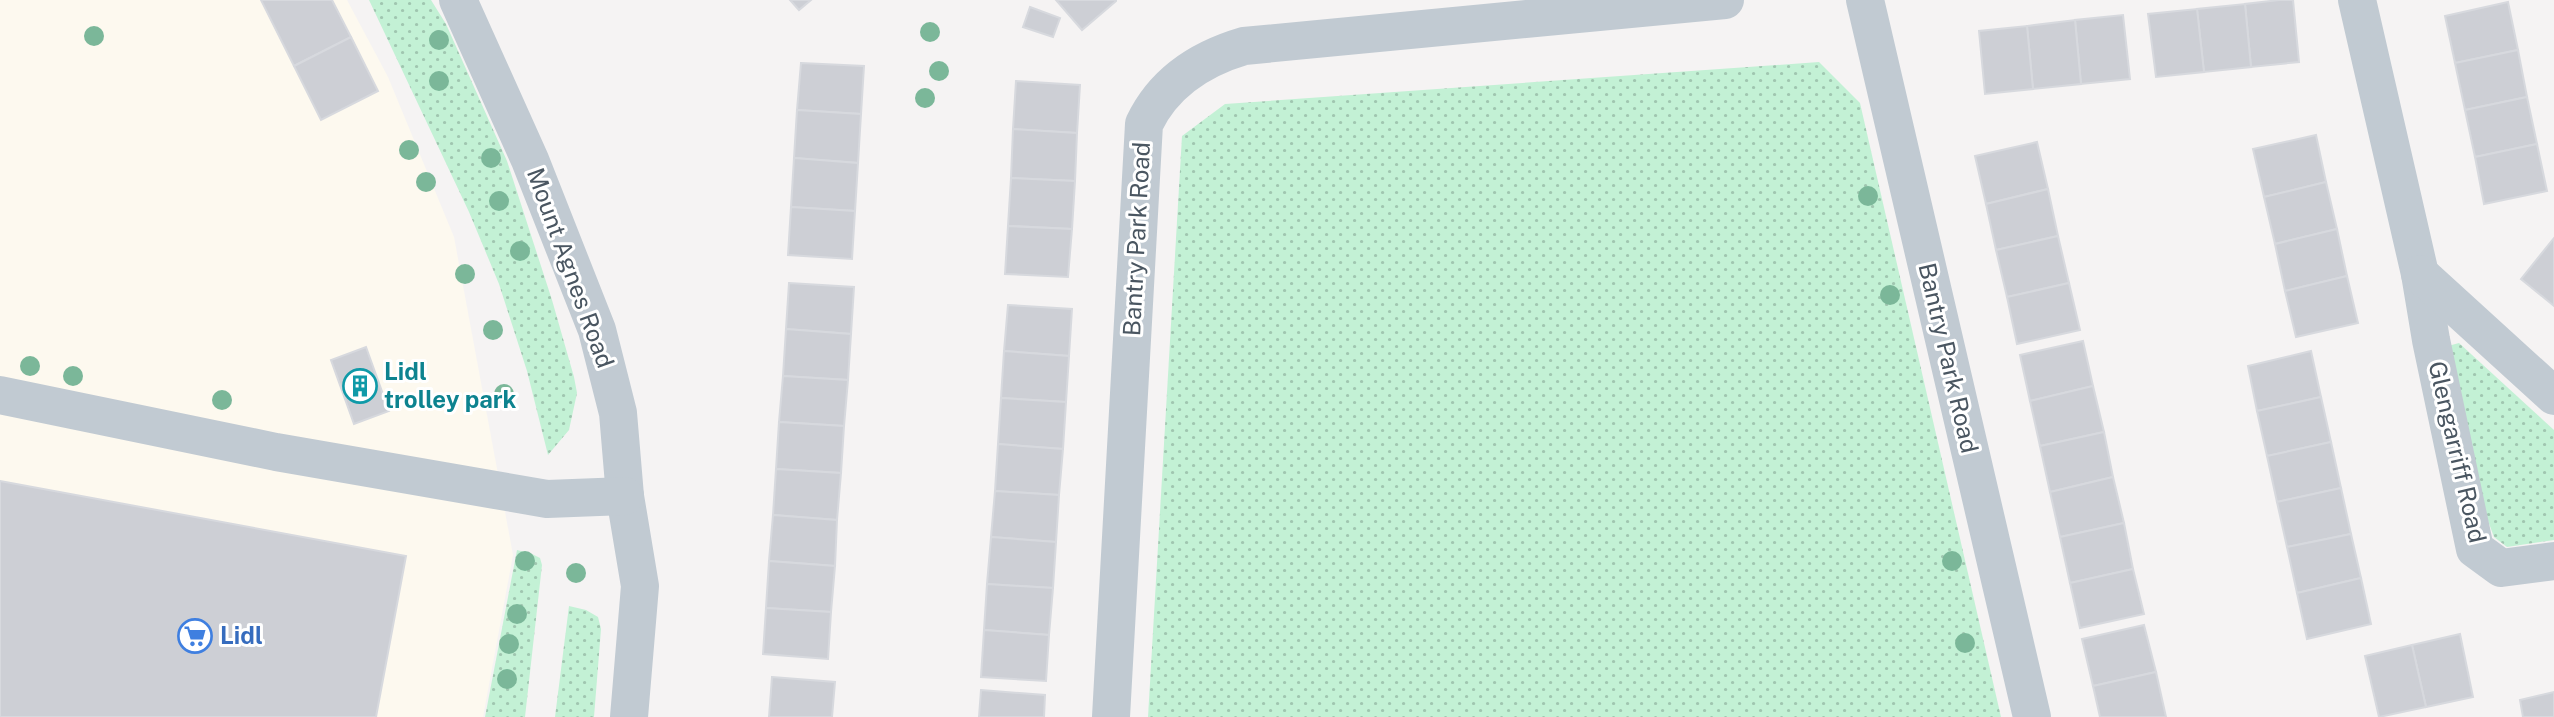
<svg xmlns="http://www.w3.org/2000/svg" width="2554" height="717" font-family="'Public Sans',sans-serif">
<defs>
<pattern id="grass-dots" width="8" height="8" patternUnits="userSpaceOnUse" patternTransform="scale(1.75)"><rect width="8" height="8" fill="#c3f1d5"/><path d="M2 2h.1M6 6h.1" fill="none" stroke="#a0c6b0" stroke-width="1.8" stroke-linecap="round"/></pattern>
</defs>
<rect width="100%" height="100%" fill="#f5f3f3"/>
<path fill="#fdf9ef" d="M0 0H347L388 77 454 237 513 555 483 717H0Z"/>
<g fill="url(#grass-dots)">
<path d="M369 0H431L446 24 507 161 552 300 574 377 577 393 569 430 548 455 527 371 499 284 469 212Z"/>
<path d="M1819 62 1860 103 2001 717H1148L1182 136 1225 104Z"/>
<path d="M2459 343 2554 430V540L2507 547 2494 537 2487 518 2448 346Z"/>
<path d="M517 550 532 554 540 558 542 565 525 717H485Z"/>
<path d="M569 606 586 610 598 617 601 629 594 717H555Z"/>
</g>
<g fill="#cdcfd5" stroke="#d7d9de" stroke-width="2">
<path d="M261 0H332L351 37 294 66Z"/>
<path d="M790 0H811L799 10Z"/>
<path d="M1056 0H1116V1L1082 30Z"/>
<path d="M2279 0H2293L2299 62 2251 67 2245 4Z"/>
<path d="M2508 2 2518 50 2455 63 2445 16Z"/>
<path d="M2245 4 2251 67 2204 72 2197 9Z"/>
<path d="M1030 7 1060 18 1053 37 1023 27Z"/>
<path d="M2197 9 2204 72 2156 77 2148 14Z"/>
<path d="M2123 15 2130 79 2081 84 2075 20Z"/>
<path d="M2075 20 2081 84 2033 89 2027 26Z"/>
<path d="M2027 26 2033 89 1985 94 1979 31Z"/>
<path d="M351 37 378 91 321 120 294 66Z"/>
<path d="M2518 50 2527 97 2465 110 2455 63Z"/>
<path d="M801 63 864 66 861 114 797 110Z"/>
<path d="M1016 81 1080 85 1077 133 1013 129Z"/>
<path d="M2527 97 2537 144 2475 157 2465 110Z"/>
<path d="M797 110 861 114 858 163 794 158Z"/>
<path d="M1013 129 1077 133 1075 181 1011 178Z"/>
<path d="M2316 135 2326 182 2264 197 2253 149Z"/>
<path d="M2037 142 2048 189 1986 204 1975 156Z"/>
<path d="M2537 144 2547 191 2484 204 2475 157Z"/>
<path d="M794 158 858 163 855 211 791 207Z"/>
<path d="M1011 178 1075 181 1072 229 1008 226Z"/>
<path d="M2326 182 2337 229 2275 244 2264 197Z"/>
<path d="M2048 189 2058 236 1996 250 1986 204Z"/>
<path d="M791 207 855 211 852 259 788 255Z"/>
<path d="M1008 226 1072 229 1068 277 1005 274Z"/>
<path d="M2337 229 2347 276 2285 291 2275 244Z"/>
<path d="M2058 236 2069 283 2007 297 1996 250Z"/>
<path d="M2554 238V306L2521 279Z"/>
<path d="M2347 276 2358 323 2296 337 2285 291Z"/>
<path d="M789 283 854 287 851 334 786 329Z"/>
<path d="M2069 283 2080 330 2017 344 2007 297Z"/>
<path d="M1008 305 1072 309 1069 356 1004 351Z"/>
<path d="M786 329 851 334 848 380 783 376Z"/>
<path d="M2083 341 2093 386 2030 401 2020 355Z"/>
<path d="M366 347 389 411 354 424 331 360Z"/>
<path d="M1004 351 1069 356 1066 402 1001 398Z"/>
<path d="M2311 351 2321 397 2257 411 2248 366Z"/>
<path d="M783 376 848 380 844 426 779 422Z"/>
<path d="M2093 386 2104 432 2040 446 2030 401Z"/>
<path d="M2321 397 2331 442 2267 456 2257 411Z"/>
<path d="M1001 398 1066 402 1063 449 998 444Z"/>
<path d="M779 422 844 426 841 473 776 469Z"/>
<path d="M2104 432 2113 477 2050 492 2040 446Z"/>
<path d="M2331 442 2341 488 2277 502 2267 456Z"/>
<path d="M998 444 1063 449 1059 495 995 491Z"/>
<path d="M776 469 841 473 837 520 773 515Z"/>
<path d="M2113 477 2124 523 2060 537 2050 492Z"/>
<path d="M0 481 406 556 376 717H0Z"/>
<path d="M2341 488 2351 534 2287 547 2277 502Z"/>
<path d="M995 491 1059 495 1056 542 991 537Z"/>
<path d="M773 515 837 520 835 566 769 561Z"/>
<path d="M2124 523 2133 569 2070 583 2060 537Z"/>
<path d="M2351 534 2361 578 2297 593 2287 547Z"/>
<path d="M991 537 1056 542 1053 588 987 584Z"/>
<path d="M769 561 835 566 831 612 766 608Z"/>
<path d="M2133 569 2144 614 2080 628 2070 583Z"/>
<path d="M2361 578 2371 624 2307 639 2297 593Z"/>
<path d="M987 584 1053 588 1049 635 984 630Z"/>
<path d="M766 608 831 612 828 659 763 654Z"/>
<path d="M2144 625 2156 672 2093 686 2082 639Z"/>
<path d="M984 630 1049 635 1046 681 981 677Z"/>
<path d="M2460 634 2473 697 2426 707 2412 645Z"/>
<path d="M2412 645 2426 707 2379 717 2365 656Z"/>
<path d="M2156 672 2166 717H2100L2093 686Z"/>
<path d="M772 677 835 682 832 717H769Z"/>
<path d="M981 690 1045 695 1044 717H979Z"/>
<path d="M2554 692V717H2523L2520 700Z"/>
</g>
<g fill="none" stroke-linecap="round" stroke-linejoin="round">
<g stroke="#c1cad2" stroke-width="38">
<path d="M458 0 530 160 597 330 618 413 625 496 640 586 629 717"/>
<path d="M1865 0 2032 717"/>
<path d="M2357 0 2420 274 2431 340 2475 549 2501 568 2554 561"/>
<path d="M2420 274 2554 396"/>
<path d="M0 395 276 452 547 499 625 496"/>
<path d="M1111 717 1144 124C1164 82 1200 59 1244 46L1725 0"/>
</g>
</g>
<g fill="#7bb799">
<circle cx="930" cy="32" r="10"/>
<circle cx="94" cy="36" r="10"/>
<circle cx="439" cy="40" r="10"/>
<circle cx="939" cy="71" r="10"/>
<circle cx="439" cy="81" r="10"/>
<circle cx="925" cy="98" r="10"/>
<circle cx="409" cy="150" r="10"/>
<circle cx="491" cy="158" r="10"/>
<circle cx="426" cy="182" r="10"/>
<circle cx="1868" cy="196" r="10"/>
<circle cx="499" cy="201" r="10"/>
<circle cx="520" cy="251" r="10"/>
<circle cx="465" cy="274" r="10"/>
<circle cx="1890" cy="295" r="10"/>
<circle cx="493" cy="330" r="10"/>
<circle cx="30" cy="366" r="10"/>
<circle cx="73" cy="376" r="10"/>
<circle cx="504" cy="394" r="10"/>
<circle cx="222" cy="400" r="10"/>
<circle cx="525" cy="561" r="10"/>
<circle cx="1952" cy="561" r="10"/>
<circle cx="576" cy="573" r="10"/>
<circle cx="517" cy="614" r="10"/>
<circle cx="1965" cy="643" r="10"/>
<circle cx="509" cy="644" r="10"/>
<circle cx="507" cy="679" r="10"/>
</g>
<defs>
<g id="building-ring" transform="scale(1.75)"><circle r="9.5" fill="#fff" stroke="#0f9aa8" stroke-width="1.5"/><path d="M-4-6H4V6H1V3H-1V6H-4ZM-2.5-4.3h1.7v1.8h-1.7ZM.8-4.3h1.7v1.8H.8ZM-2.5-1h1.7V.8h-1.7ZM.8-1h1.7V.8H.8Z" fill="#0f9aa8"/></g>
<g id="supermarket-ring" transform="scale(1.75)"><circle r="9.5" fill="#fff" stroke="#3f7fe0" stroke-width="1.5"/><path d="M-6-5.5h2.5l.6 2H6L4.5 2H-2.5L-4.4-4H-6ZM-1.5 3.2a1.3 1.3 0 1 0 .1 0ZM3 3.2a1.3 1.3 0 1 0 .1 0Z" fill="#3f7fe0"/></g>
</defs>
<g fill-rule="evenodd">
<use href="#building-ring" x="360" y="386"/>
<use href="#supermarket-ring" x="195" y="636"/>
</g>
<g text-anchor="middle" stroke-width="6" stroke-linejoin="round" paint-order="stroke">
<g font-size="24" fill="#4a5661" stroke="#fff">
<text transform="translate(1137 239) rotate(-87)" y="8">Bantry Park Road</text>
<text transform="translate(570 268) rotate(70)" y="8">Mount Agnes Road</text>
<text transform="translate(1948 358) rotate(77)" y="8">Bantry Park Road</text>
<text transform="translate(2457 452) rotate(77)" y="8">Glengarriff Road</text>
</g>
<g font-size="24" font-weight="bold" fill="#0d838f" stroke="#fff" text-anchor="start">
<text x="384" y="380">Lidl<tspan x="384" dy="28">trolley park</tspan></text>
</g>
<g font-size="24" font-weight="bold" fill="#366cbe" stroke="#fff" text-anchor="start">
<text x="220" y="644">Lidl</text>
</g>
</g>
</svg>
